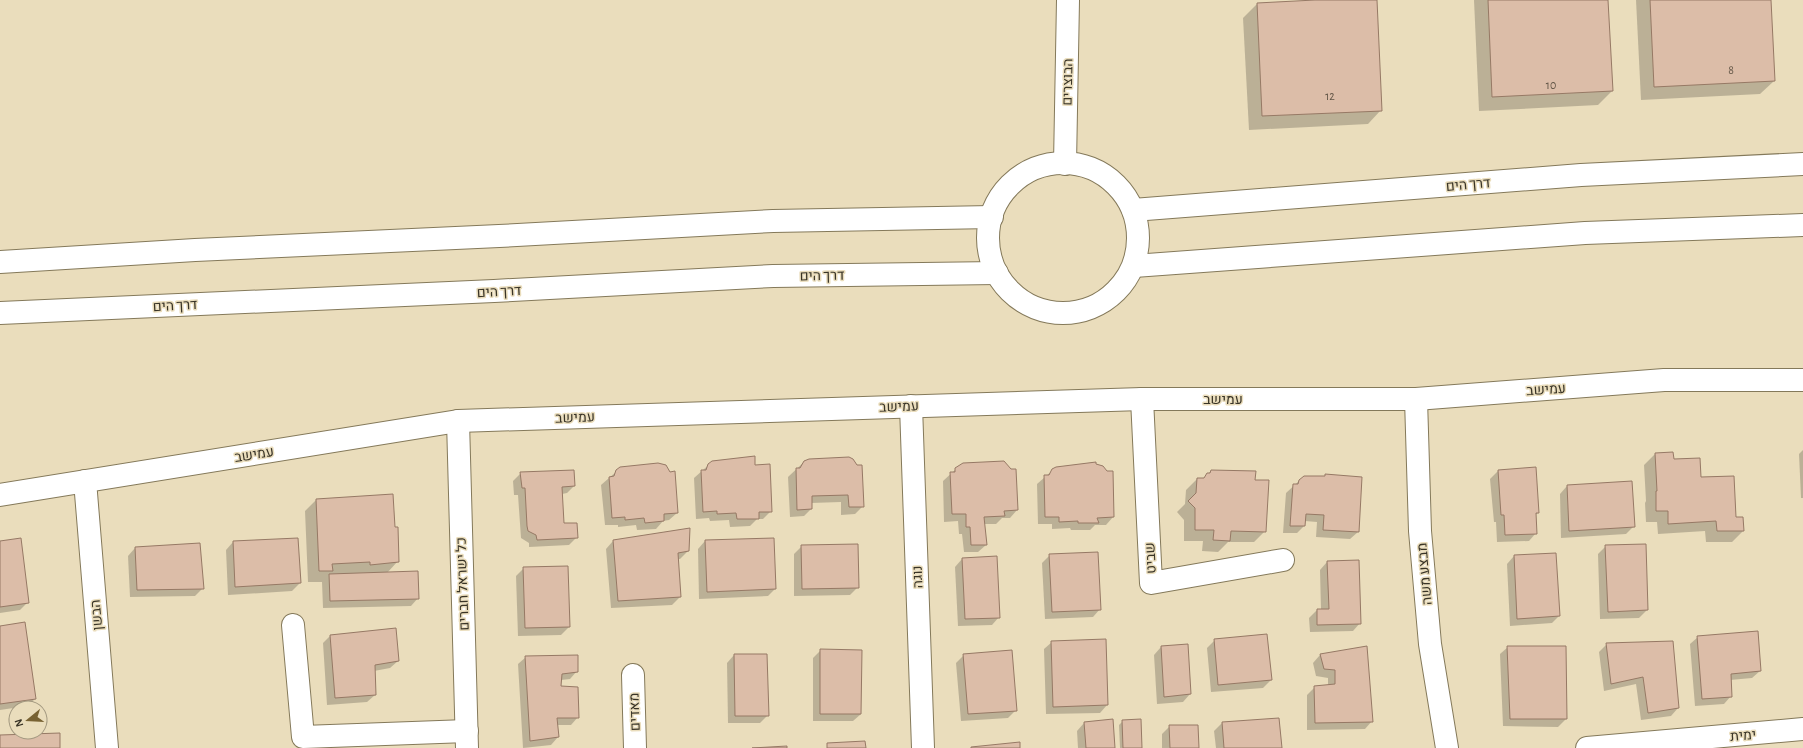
<svg xmlns="http://www.w3.org/2000/svg" width="1803" height="748" font-family="'Alegreya Sans',Heebo,sans-serif">
<rect width="100%" height="100%" fill="#eaddbc"/>
<g fill="#0003">
<path d="M1337 0H1376L1381 110 1368 124 1249 130 1243 18 1257 4Z"/>
<path d="M1474 0H1607L1612 91 1598 105 1479 111Z"/>
<path d="M1636 0H1770L1774 81 1760 94 1641 100Z"/>
<path d="M1803 450V498H1801L1799 454Z"/>
<path d="M1655 454 1673 461 1700 478 1735 518 1743 531 1732 542H1706L1705 531 1658 534 1657 522H1646L1645 503 1646 501 1644 465Z"/>
<path d="M754 457V466L771 511 763 519H757L750 526 730 527 729 520 710 521 709 518 696 519 694 478 712 462Z"/>
<path d="M805 461 863 506 855 514 841 515V502L811 503V509L804 516 790 517 788 477Z"/>
<path d="M956 469 1015 470 1017 510 1010 518H1002L996 524H984L986 545 978 552H964L962 534H959L958 521 944 522 943 481Z"/>
<path d="M1535 469 1538 513 1535 515 1536 533 1529 541 1497 542 1496 522H1494L1490 479 1498 471Z"/>
<path d="M1053 470 1112 472 1113 517 1106 525H1095L1090 530H1071L1070 528 1052 529V524H1038L1037 484Z"/>
<path d="M617 471 677 513 669 520 663 521 656 529 637 530 636 525 618 527V525H605L601 485Z"/>
<path d="M1211 471 1254 480 1265 531 1254 542H1228L1218 552 1202 551 1203 541H1184V520L1177 512 1185 504 1186 490 1197 479H1203Z"/>
<path d="M521 473 574 486 567 493 562 494 563 524 577 537 569 545 529 547V543L521 538 518 495H514L513 481Z"/>
<path d="M1326 475 1358 532 1350 539 1316 537 1317 522 1305 521 1304 526 1297 533H1283L1286 493 1299 481 1323 477Z"/>
<path d="M1567 486 1634 526 1626 534 1561 538 1560 494Z"/>
<path d="M316 500 398 561 387 573 418 598 411 606 323 608 322 582H308L305 511Z"/>
<path d="M613 541 688 551 680 559H678L680 597 672 605 611 608 606 549Z"/>
<path d="M705 541 775 589 768 596 699 599 698 549Z"/>
<path d="M0 542 28 602 20 610 0 613Z"/>
<path d="M233 542 300 583 292 591 228 595 226 550Z"/>
<path d="M802 546 858 587 850 595 794 596V554Z"/>
<path d="M1606 546 1647 610 1639 618 1600 619 1598 554Z"/>
<path d="M135 548 203 588 195 596 130 597 128 556Z"/>
<path d="M1050 555 1100 609 1093 617 1045 619 1042 563Z"/>
<path d="M1514 556 1559 616 1552 623 1510 626 1507 564Z"/>
<path d="M962 559 999 617 992 625 958 626 955 567Z"/>
<path d="M1327 562 1360 623 1353 631 1310 632 1309 618 1317 610H1321L1320 570Z"/>
<path d="M524 568 569 627 561 635 518 636 516 576Z"/>
<path d="M0 627 35 699 27 706 0 710Z"/>
<path d="M331 635 398 661 390 668 374 671 375 695 367 702 327 705 323 643Z"/>
<path d="M1698 637 1760 671 1752 678 1730 680 1731 696 1724 704 1695 706 1690 644Z"/>
<path d="M1105 640 1107 705 1100 713 1046 714 1044 649 1052 642Z"/>
<path d="M1215 640 1271 680 1263 688 1211 692 1207 648Z"/>
<path d="M1607 644 1678 708 1671 716 1641 720 1636 684 1604 691 1599 652Z"/>
<path d="M1161 647 1190 694 1183 702 1157 704 1154 655Z"/>
<path d="M1366 647 1372 721 1365 729 1307 730V695L1315 687 1328 686V678L1316 676 1313 663 1320 655Z"/>
<path d="M1508 647 1566 719 1558 727 1503 726 1500 654Z"/>
<path d="M821 650 861 714 853 721H813V658Z"/>
<path d="M734 655 768 715 760 723H728L727 663Z"/>
<path d="M964 655 1016 710 1008 718 961 721 956 663Z"/>
<path d="M526 657 577 671 570 679 561 680 560 687 578 717 571 725H557L558 737 551 745 523 748 518 664Z"/>
<path d="M1279 719 1281 748H1216L1214 731 1222 723Z"/>
<path d="M1123 721 1141 748H1120L1119 725Z"/>
<path d="M1084 723 1114 748H1078L1077 731Z"/>
<path d="M1170 726 1198 748H1162V734Z"/>
</g>
<g fill="#dcbda8" stroke="#967965">
<path d="M1315 0H1377L1382 111 1262 116 1257 3Z"/>
<path d="M1488 0H1608L1613 91 1492 97Z"/>
<path d="M1650 0H1771L1775 81 1654 87Z"/>
<path d="M1673 452 1674 459 1700 458 1701 477 1734 476 1736 517H1743L1744 531H1717L1716 521 1668 524V511H1656V491H1657L1655 453Z"/>
<path d="M755 456V465L770 464 772 512H759V519H737L736 513 717 514V511L703 512 701 470H706L708 464 712 461Z"/>
<path d="M849 457 853 459 857 465H862L864 507H849L848 495 812 496V509L797 510 796 468H800L804 461 809 459Z"/>
<path d="M1004 461 1011 469H1016L1018 510 1004 511 1005 516 984 517 987 545H971L970 527H966V514H952L950 472H955V468L963 463Z"/>
<path d="M1096 462V464L1103 466 1107 471H1113L1114 517 1097 518 1099 523H1078V521L1059 522V517H1045L1044 475H1049L1052 469 1056 467Z"/>
<path d="M658 463 666 465 670 472 675 471 678 513 664 514V521L645 523 644 518 625 520V517L612 518 609 477 614 476 616 470 620 467Z"/>
<path d="M1536 467 1539 513H1536L1537 534 1505 535 1504 515H1501L1498 470Z"/>
<path d="M574 470 575 486 562 487 564 523H577L578 538 537 540 536 535 528 531 527 526 525 488H522L520 472Z"/>
<path d="M1211 470 1256 471 1255 480H1269L1266 532 1231 531 1230 541 1213 540 1214 530H1195V508L1188 501 1196 493 1197 478H1204L1207 473H1210Z"/>
<path d="M1325 474 1362 477 1359 532 1323 530 1324 515 1306 514 1305 526H1290L1293 484H1298L1299 480 1304 476H1325Z"/>
<path d="M1632 481 1635 527 1569 531 1567 485Z"/>
<path d="M393 494 395 527H398L399 562 370 565V562L332 564 333 571H319L316 499Z"/>
<path d="M690 528 689 551 678 553 681 597 618 601 613 540Z"/>
<path d="M21 538 29 603 0 607V541Z"/>
<path d="M298 538 301 583 235 587 233 541Z"/>
<path d="M774 538 776 589 707 592 705 540Z"/>
<path d="M200 543 204 589 137 590 135 547Z"/>
<path d="M858 544 859 588 802 589 801 545Z"/>
<path d="M1646 544 1648 610 1608 612 1605 545Z"/>
<path d="M1098 552 1101 610 1052 612 1049 554Z"/>
<path d="M1556 553 1560 616 1517 619 1514 555Z"/>
<path d="M997 556 1000 618 965 619 962 558Z"/>
<path d="M1359 560 1361 624 1317 625V609H1329L1327 561Z"/>
<path d="M568 566 570 627 525 628 523 567Z"/>
<path d="M418 571 419 599 330 601 329 574Z"/>
<path d="M25 622 36 699 0 704V626Z"/>
<path d="M396 628 399 661 375 665 376 695 335 698 330 635Z"/>
<path d="M1758 631 1761 671 1731 674 1732 697 1702 699 1697 636Z"/>
<path d="M1267 634 1272 680 1218 685 1214 639Z"/>
<path d="M1106 639 1108 705 1053 707 1051 641Z"/>
<path d="M1673 641 1679 708 1648 713 1643 677 1611 684 1606 643Z"/>
<path d="M1188 644 1191 694 1164 697 1161 646Z"/>
<path d="M1367 646 1373 722 1315 723 1314 686 1335 684V670L1324 669 1320 654Z"/>
<path d="M1507 646H1566L1567 719H1510Z"/>
<path d="M820 649 862 650 861 714H820Z"/>
<path d="M1012 650 1017 711 968 714 963 654Z"/>
<path d="M734 654H767L769 716H735Z"/>
<path d="M578 655V672L562 674 561 686 578 687 579 718H557L559 737 530 741 525 656Z"/>
<path d="M1279 718 1282 748H1224L1222 722Z"/>
<path d="M1113 719 1115 748H1086L1084 722Z"/>
<path d="M1141 719 1142 748H1123L1122 720Z"/>
<path d="M1169 725H1198L1199 748H1170Z"/>
<path d="M60 733V748H0V735Z"/>
<path d="M865 741 866 748H827V743Z"/>
<path d="M1020 742V748H971V747Z"/>
<path d="M787 746V748H752Z"/>
</g>
<g fill="none" stroke-linecap="round" stroke-linejoin="round">
<g stroke="#84795a" stroke-width="24">
<g id="minor">
<circle cx="1063" cy="238" r="75"/>
<path d="M1065 164 1068 0"/>
<path d="M1133 210 1581 175 1803 164"/>
<path d="M0 262 195 250 499 236 773 221 992 217"/>
<path d="M1134 266 1585 233 1803 225"/>
<path d="M0 313 494 291 773 276 997 273"/>
<path d="M1142 399 1151 583 1283 560"/>
<path d="M1416 399 1420 531 1430 644 1447 748"/>
<path d="M911 406 923 748"/>
<path d="M458 421 467 748"/>
<path d="M85 481 107 748"/>
<path d="M0 495 458 421 1142 399H1416L1664 380H1803"/>
<path d="M293 625 303 737 467 731"/>
<path d="M633 675 635 748"/>
<path d="M1587 748 1803 729"/>
</g>
</g>
<use href="#minor" stroke="#fff" stroke-width="22"/>
</g>
<g text-anchor="middle" stroke-width="3" stroke-linejoin="round" paint-order="stroke">
<g font-size="12" fill="#625647">
<text x="1731" y="74">8</text>
<text x="1551" y="89">10</text>
<text x="1330" y="100">12</text>
</g>
<g font-size="14" fill="#393427" stroke="#eaddbc">
<text transform="translate(1067 82) rotate(-89)" y="5">הבוצרים</text>
<text transform="translate(1468 184) rotate(-5)" y="5">דרך הים</text>
<text transform="translate(822 275) rotate(-1)" y="5">דרך הים</text>
<text transform="translate(499 291) rotate(-3)" y="5">דרך הים</text>
<text transform="translate(175 305) rotate(-3)" y="5">דרך הים</text>
<text transform="translate(1546 389) rotate(-4)" y="5">עמישב</text>
<text x="1223" y="404">עמישב</text>
<text transform="translate(899 406) rotate(-2)" y="5">עמישב</text>
<text transform="translate(575 417) rotate(-2)" y="5">עמישב</text>
<text transform="translate(254 454) rotate(-9)" y="5">עמישב</text>
<text transform="translate(1150 558) rotate(-93)" y="5">שביט</text>
<text transform="translate(1424 574) rotate(-95)" y="5">מבצע משה</text>
<text transform="translate(917 577) rotate(-92)" y="5">נוגה</text>
<text transform="translate(462 584) rotate(-92)" y="5">כל ישראל חברים</text>
<text transform="translate(96 615) rotate(-95)" y="5">הבשן</text>
<text transform="translate(634 712) rotate(-92)" y="5">מאדים</text>
<text transform="translate(1743 735) rotate(-5)" y="5">ימית</text>
</g>
</g>
<g transform="translate(28 720) rotate(252)"><circle r="19" fill="#eaddbc" stroke="#a39980"/>
<path d="M0-3L7 15L0 10L-7 15Z" fill="#786232"/>
<text y="-6" font-size="11" font-weight="bold" text-anchor="middle" fill="#393427">N</text>
</g>
</svg>
